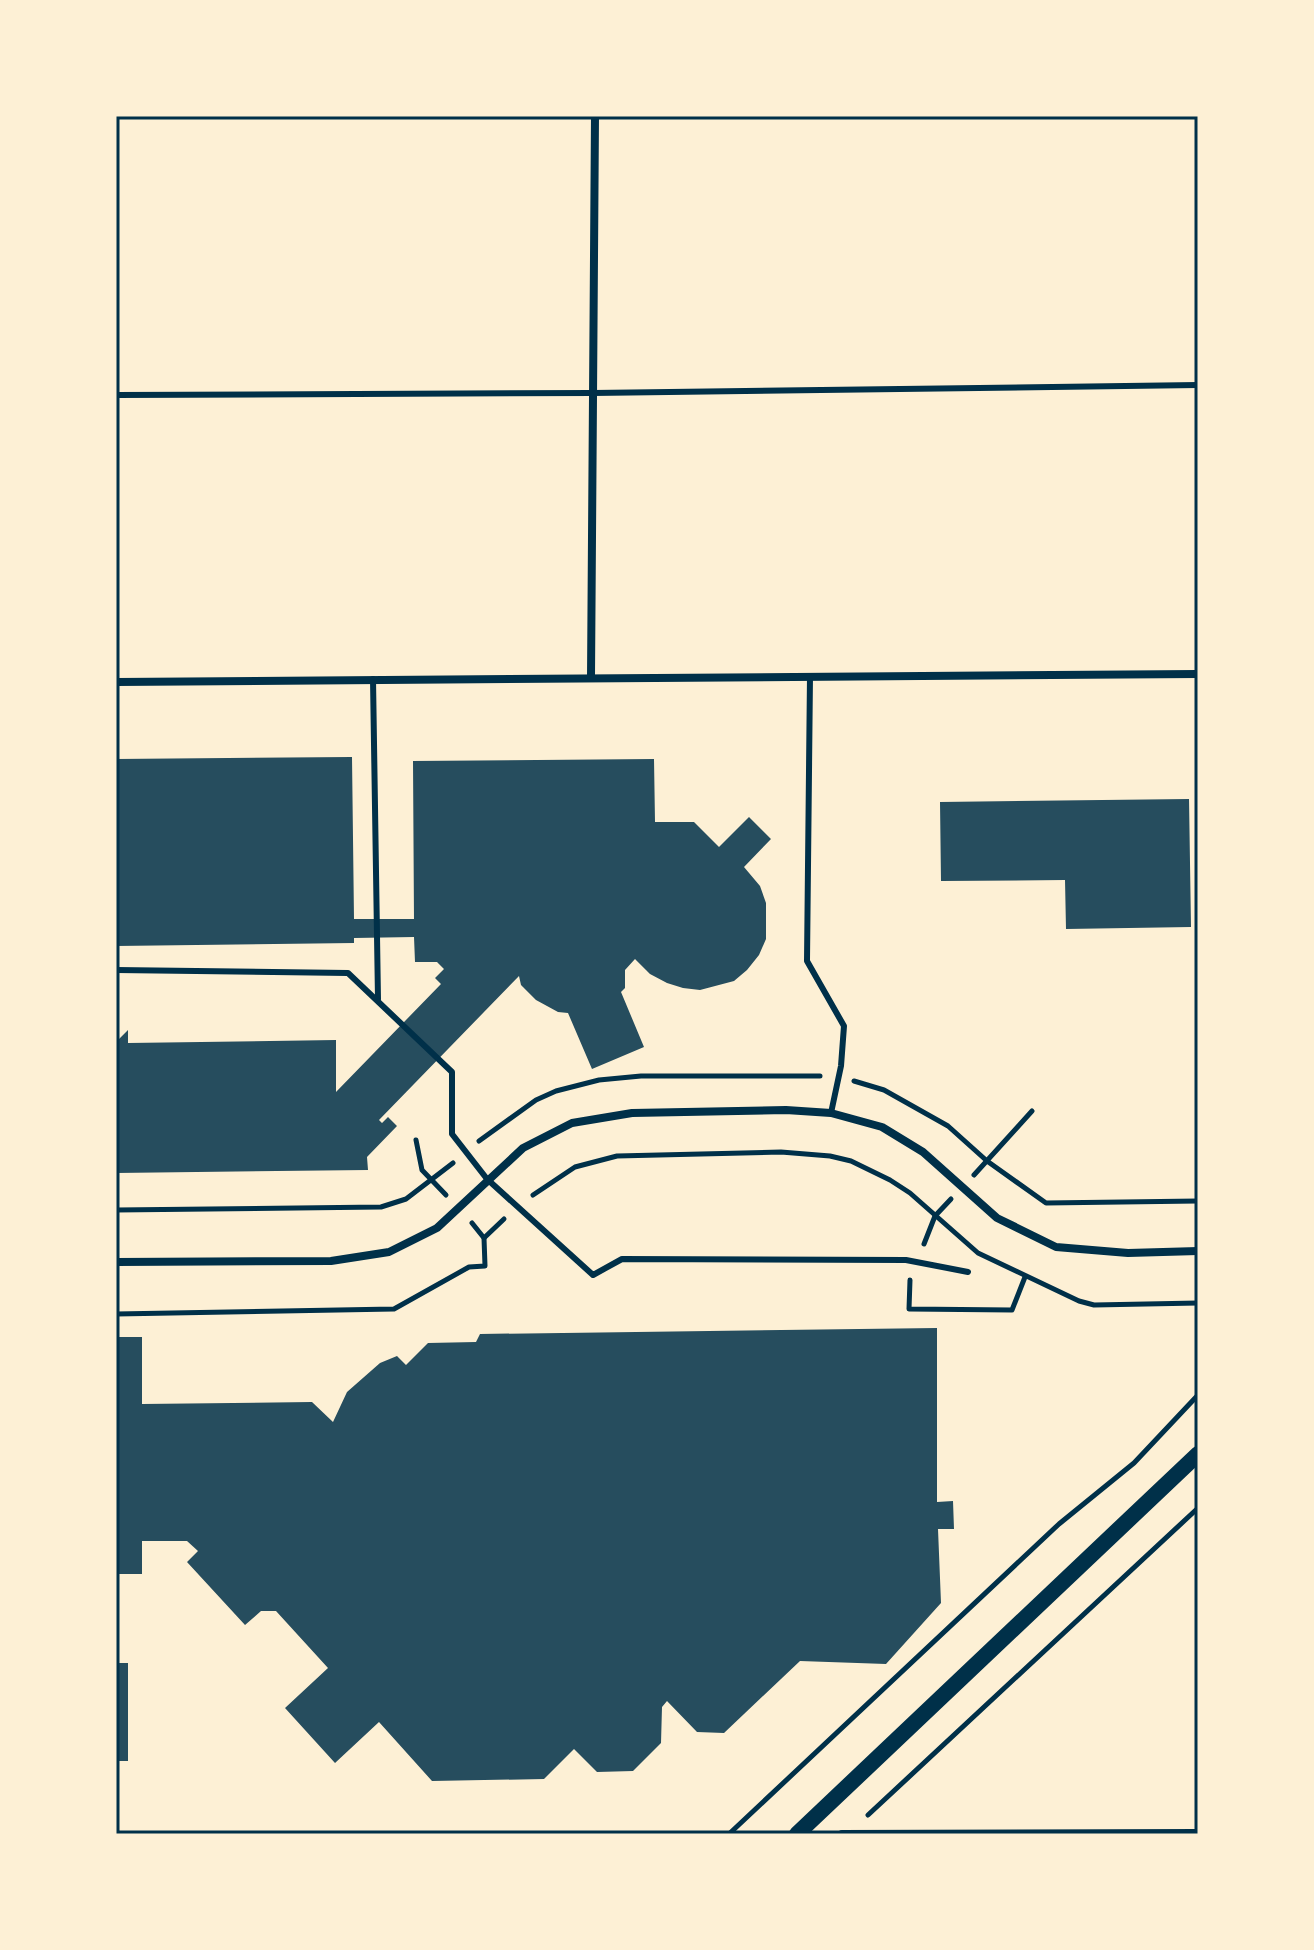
<svg xmlns="http://www.w3.org/2000/svg" width="1314" height="1950" font-family="Mulish,sans-serif">
<rect width="100%" height="100%" fill="#fdf0d5"/>
<g fill="#264d5e">
<path d="M352 757 354 919H414L413 761 654 759 655 822H694L719 847 749 817 771 839 744 867 760 886 766 903V939L759 955 747 970 734 981 700 990 683 988 667 983 650 974 635 959 625 970V988L621 992 644 1047 592 1069 568 1013 558 1012 536 1000 521 985 519 976 379 1120 382 1123 388 1117 397 1126 367 1157 368 1170 116 1173V1042L128 1030V1043L336 1040V1092L441 984 435 978 444 969 437 962H415L414 937 354 938V943L116 946V759Z"/>
<path d="M1189 799 1191 927 1066 929 1065 880 941 881 940 802Z"/>
<path d="M937 1328V1502L953 1501 954 1529H938L941 1603 886 1664 800 1661 724 1733 697 1732 667 1701 662 1707 661 1743 633 1771 597 1772 574 1749 544 1779 432 1781 379 1722 335 1763 285 1708 328 1668 276 1611H261L245 1625 187 1562 198 1551 187 1541H142V1574H116V1337H142V1404L312 1402 333 1422 347 1392 380 1363 397 1356 406 1365 428 1343 476 1342 480 1334Z"/>
<rect x="116" y="1663" width="12" height="98"/>
</g>
<g fill="none" stroke-linecap="round" stroke-linejoin="round">
<g stroke="#003049" stroke-width="5">
<path d="M854 1081 884 1090 948 1126 987 1161 1046 1203 1198 1201"/>
<path d="M416 1140 422 1170 446 1195"/>
<path d="M479 1141 536 1100 556 1091 599 1080 641 1076H820"/>
<path d="M974 1175 1032 1111"/>
<path d="M533 1195 575 1167 617 1156 781 1152 830 1156 851 1161 890 1180 910 1193 978 1253 1079 1301 1094 1305 1198 1303"/>
<path d="M116 1210 381 1207 406 1199 453 1163"/>
<path d="M484 1238 504 1219"/>
<path d="M924 1244 935 1216 951 1199"/>
<path d="M910 1280 909 1309 1012 1310 1025 1277"/>
<path d="M116 1314 394 1309 469 1267 485 1266 484 1238 472 1223"/>
<path d="M868 1815 1198 1508"/>
<path d="M729 1834 1059 1524 1134 1463 1198 1395"/>
</g>
<g stroke="#003049" stroke-width="6">
<path d="M116 395 593 393 1198 385"/>
<path d="M810 676 807 961 844 1026 841 1066 831 1113"/>
<path d="M373 679 378 999"/>
<path d="M116 970 348 973 452 1072V1134L487 1179 593 1275 622 1259 906 1260 968 1272"/>
</g>
<g stroke="#003049" stroke-width="8">
<path d="M591 677 595 116"/>
<path d="M116 682 1198 674"/>
<path d="M116 1262 331 1261 389 1252 437 1228 523 1148 572 1123 632 1113 786 1110 831 1113 882 1127 923 1152 997 1218 1056 1247 1128 1253 1198 1251"/>
<path d="M842 1834 1198 1833"/>
</g>
<path stroke="#003049" stroke-width="16" d="M797 1834 1198 1454"/>
</g>
<rect width="1314" height="1950" fill="none" stroke="#fdf0d5" stroke-width="236"/>
<rect x="118" y="118" width="1078" height="1714" fill="none" stroke="#003049" stroke-width="3"/>
</svg>
